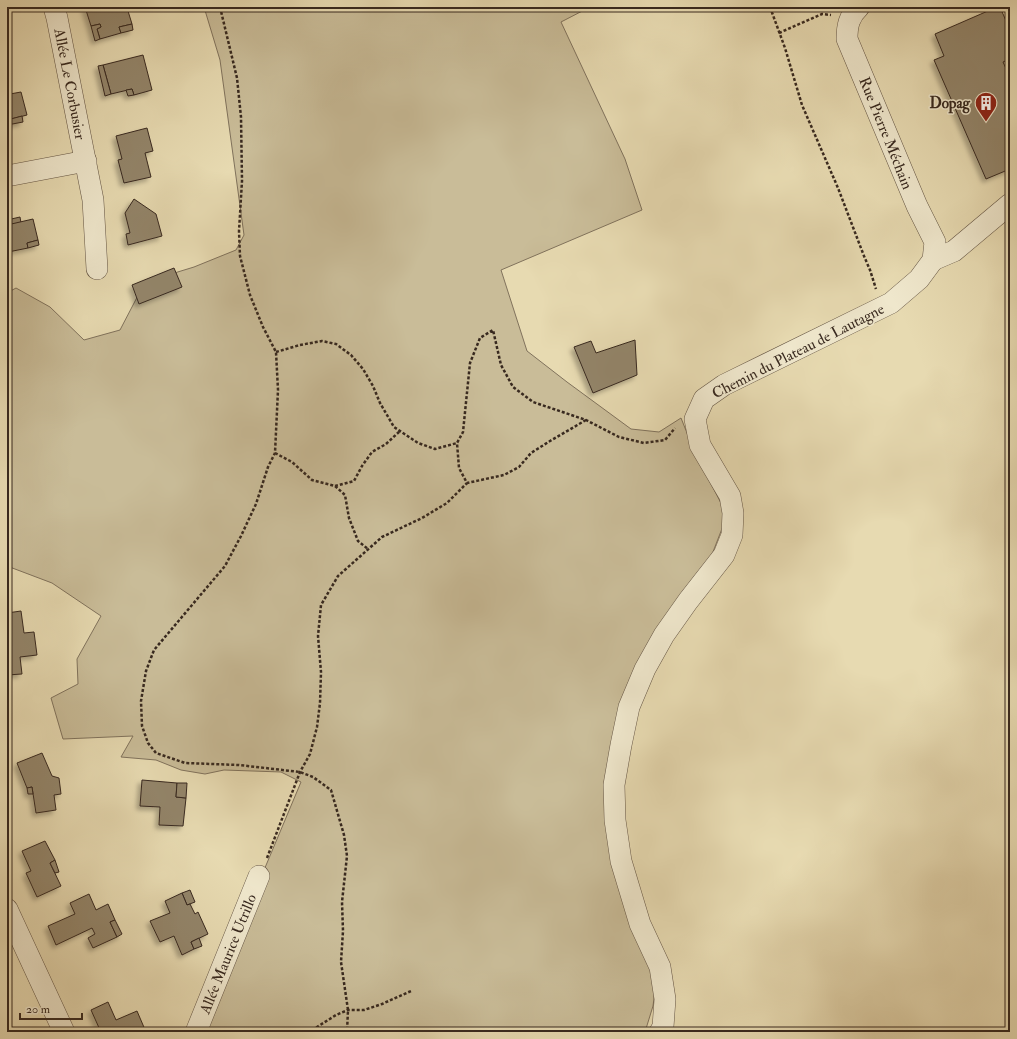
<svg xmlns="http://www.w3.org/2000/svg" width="1017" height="1039" font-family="'IM FELL Double Pica',serif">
<defs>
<filter id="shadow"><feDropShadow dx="-3.5" dy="3.5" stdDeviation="2" flood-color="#0004"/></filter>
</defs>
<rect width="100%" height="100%" fill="#e7dab1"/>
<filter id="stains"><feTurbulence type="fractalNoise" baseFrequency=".005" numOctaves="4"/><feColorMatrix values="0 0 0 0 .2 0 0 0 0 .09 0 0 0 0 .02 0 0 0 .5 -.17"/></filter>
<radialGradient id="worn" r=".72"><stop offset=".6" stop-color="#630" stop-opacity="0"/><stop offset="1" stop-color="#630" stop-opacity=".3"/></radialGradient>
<path fill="#c9bc98" stroke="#80725c" d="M204 7H590L561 22 625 159 642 210 501 270 527 351 567 382 631 429 659 432 681 418 695 453 724 509 723 526 711 557 656 633 605 802 608 841 616 877 656 983 653 1006 645 1032H196L301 782 281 772 224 770 205 774 181 770 156 760 121 757 133 736 63 739 51 698 78 684 77 659 101 616 52 583 7 566V293L16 288 50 307 84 340 120 330 145 282 194 267 236 250 244 235 220 60Z"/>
<g fill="#93856b" stroke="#38291f" filter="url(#shadow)">
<path d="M85 7H123L125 11H128L132 24 119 27 121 33 100 39 97 29 101 27 100 24 91 26Z"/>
<path d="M997 7H1000L1010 30V59L1003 62 1010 77V169L986 179 934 60 944 56 935 34Z"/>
<path d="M100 24 101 27 97 29 100 39 95 41 91 26Z"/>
<path d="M132 24 133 30 121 33 119 27Z"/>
<path d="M143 55 152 90 134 95 132 89 111 94 103 65Z"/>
<path d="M103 65 111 94 105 96 98 66Z"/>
<path d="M132 89 134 95 128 96 126 90Z"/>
<path d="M9 90 10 94 21 92 27 115 7 120V91Z"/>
<path d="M22 116 23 122 7 125V120Z"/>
<path d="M147 128 153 151 145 153 151 177 124 183 118 160 122 159 116 136Z"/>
<path d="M134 199 156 214 162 236 128 245 126 234 130 233 125 213Z"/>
<path d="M20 217 21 223 7 225V220Z"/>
<path d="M33 219 38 240 27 243 28 248 8 252 7 225Z"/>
<path d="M38 240 39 245 28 248 27 243Z"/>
<path d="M174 268 182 287 139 304 132 285Z"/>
<path d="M635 340 637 375 593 393 574 347 591 341 596 353Z"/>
<path d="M21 611 24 633 34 632 37 655 20 657 22 674 7 675V656H8L7 613Z"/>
<path d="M42 753 52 776 59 778 61 794 54 795 56 810 36 813 32 787 27 788 17 763Z"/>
<path d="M142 780 177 783 176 797 186 798 183 826 159 825 160 807 140 806Z"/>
<path d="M177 783H187L186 798 176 797Z"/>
<path d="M32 787 33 794H28L27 788Z"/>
<path d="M45 841 55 860 50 863 61 886 37 897 26 873 31 871 22 851Z"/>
<path d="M55 860 59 872 55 873 50 863Z"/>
<path d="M190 890 195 902 187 905 182 893Z"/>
<path d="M182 893 187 905 190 904 195 914 198 912 208 934 191 942 194 949 182 955 174 936 160 942 150 921 170 913 165 901Z"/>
<path d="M89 894 96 910 108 904 115 920 110 922 117 937 93 948 88 938 95 934 92 928 56 945 48 926 75 914 70 903Z"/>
<path d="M115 920 122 934 117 937 110 922Z"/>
<path d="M199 938 202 946 194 949 191 942Z"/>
<path d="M108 1002 116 1020 137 1011 146 1032H106L104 1028 100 1030 91 1010Z"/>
<path d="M7 1024 20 1032H7Z"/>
</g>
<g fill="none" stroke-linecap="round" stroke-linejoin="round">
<g stroke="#645544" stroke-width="22">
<g id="minor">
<path d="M54 7 57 18 93 200 97 269"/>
<path d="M7 176 86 161"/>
<path d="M933 260 954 251 1010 204"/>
<path d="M7 909 64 1032"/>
<path d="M196 1032 259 876"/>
<path d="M660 1032 663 1027 665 999 660 967 640 924 621 861 615 820 614 785 621 745 629 707 645 669 664 635 688 601 724 555 732 535 733 513 730 496 700 445 695 419 704 399 724 385 891 303 919 279 933 260 935 242 917 206 847 39C847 26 849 16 859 7"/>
</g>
</g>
<g stroke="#38291f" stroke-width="2.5" stroke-dasharray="3 2" stroke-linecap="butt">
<path d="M220 7 237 78 241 117 242 181 239 231 240 256 250 295 263 327 276 352 278 390 275 453 268 467 256 504 241 536 225 566 154 650 146 671 141 701 142 726 148 743 156 753 185 763 239 765 300 772 313 777 331 790 344 835 347 856 342 902 343 931 341 962 348 1010 347 1032"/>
<path d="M770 7 785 48 802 105 838 188 864 256 870 270 876 289"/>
<path d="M779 33 822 14 831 15"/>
<path d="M276 352 300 345 322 341 336 344 351 355 363 369 373 386 380 403 394 427 418 443 435 449 457 443"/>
<path d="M586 420 550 441 531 453 519 467 504 475 467 483 459 468 457 443 463 432 470 363 480 338 493 330 501 365 513 387 533 402 586 420 619 437 644 443 665 440 675 428"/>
<path d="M275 453 292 462 312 480 335 486 345 495 349 518 358 541 368 549"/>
<path d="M335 486 354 481 362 466 372 452 386 444 400 431"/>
<path d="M267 858 300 772 310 754 317 727 320 703 321 672 318 636 321 605 338 576 382 537 422 518 447 503 467 483"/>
<path d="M314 1032 317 1027 336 1015 348 1010H364L382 1004 411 991"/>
</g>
<use href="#minor" stroke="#efe7cc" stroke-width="21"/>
</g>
<defs>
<g id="building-pin" transform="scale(1.15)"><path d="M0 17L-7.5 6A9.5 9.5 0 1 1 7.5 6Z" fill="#8f2418" stroke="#efe7cc"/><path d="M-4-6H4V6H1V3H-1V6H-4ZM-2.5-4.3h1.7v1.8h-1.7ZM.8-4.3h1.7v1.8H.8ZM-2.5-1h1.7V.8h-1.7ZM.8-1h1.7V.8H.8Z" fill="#fff"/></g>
</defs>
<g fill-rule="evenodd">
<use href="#building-pin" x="986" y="103"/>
</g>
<g text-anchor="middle" stroke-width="3" stroke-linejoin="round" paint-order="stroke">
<g font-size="15" fill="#38291f" stroke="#efe7cc">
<text transform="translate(70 84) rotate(79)" y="5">Allée Le Corbusier</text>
<text transform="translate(886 133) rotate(68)" y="5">Rue Pierre Méchain</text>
<text transform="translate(798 351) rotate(-27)" y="5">Chemin du Plateau de Lautagne</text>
<text transform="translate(228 954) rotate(-68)" y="5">Allée Maurice Utrillo</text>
</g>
<g font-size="15" font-weight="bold" fill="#38291f" stroke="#efe7cc" text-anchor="end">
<text x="970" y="108">Dopag</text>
</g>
</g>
<rect width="1017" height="1039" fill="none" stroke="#e7dab1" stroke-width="24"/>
<rect x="8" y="8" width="1001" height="1023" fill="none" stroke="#38291f" stroke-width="2"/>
<rect x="12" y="12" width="993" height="1015" fill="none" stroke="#38291f"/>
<path d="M20 1013v6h62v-6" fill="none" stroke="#38291f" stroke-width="2"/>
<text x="26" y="1013" font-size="12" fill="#38291f" stroke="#efe7cc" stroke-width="3" paint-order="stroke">20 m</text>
<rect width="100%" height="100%" filter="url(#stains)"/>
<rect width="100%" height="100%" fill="url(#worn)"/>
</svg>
